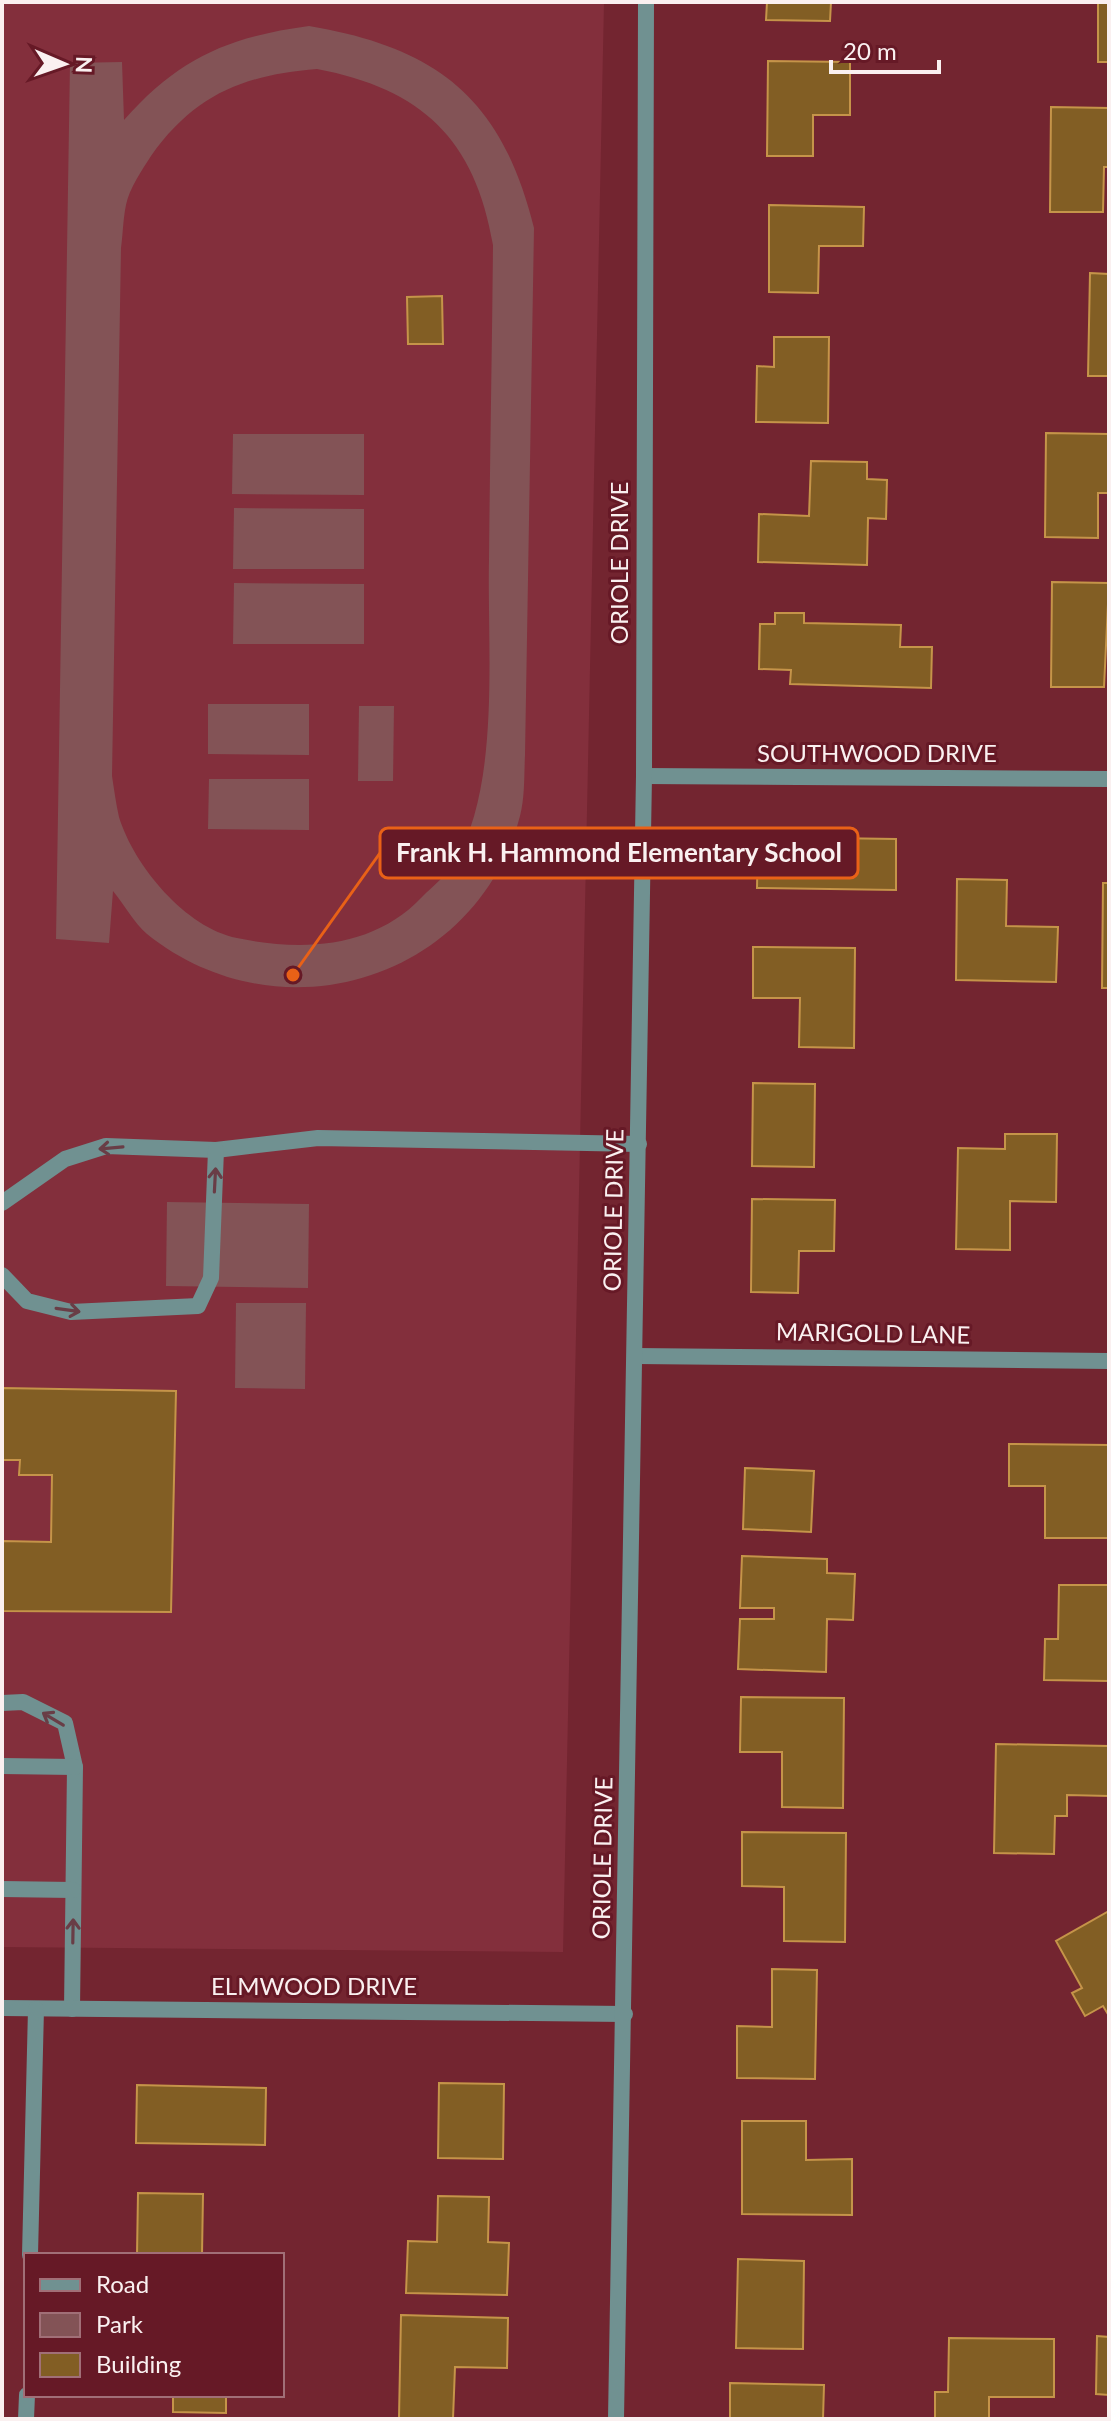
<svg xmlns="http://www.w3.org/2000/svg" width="1111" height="2421" font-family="Lato,sans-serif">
<rect width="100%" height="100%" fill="#732530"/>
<path fill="#832f3c" d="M2 2H604L563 1952 2 1947Z"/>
<g fill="#835356" fill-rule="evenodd">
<path d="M309 26C439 48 502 99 534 228L525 755C524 775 525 797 520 816 476 981 279 1040 147 934 134 923 124 904 113 891L109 943 56 939 70 63 122 62 124 120C179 58 228 37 309 26ZM317 69C422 89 475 139 493 245 492 350 490 454 489 559 487 648 501 784 455 862 447 875 433 886 422 897 374 948 303 952 237 938 186 928 134 866 119 817 116 804 114 789 112 776L121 248C123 234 123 219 126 205 129 189 142 170 151 156 195 94 244 75 317 69Z"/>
<path d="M233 434H364V495L232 494Z"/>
<path d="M234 508 364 509V569H233Z"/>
<path d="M234 583 364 584V644H233Z"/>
<path d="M208 704H309V755L208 754Z"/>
<path d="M359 706H394L393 781H358Z"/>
<path d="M209 779H309V830L208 829Z"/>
<path d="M167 1202 309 1204 308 1288 166 1286Z"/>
<path d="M236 1303H306L305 1389 235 1388Z"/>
</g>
<g fill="#825e24" stroke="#c59449" stroke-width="2">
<path d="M767 2H831L830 21 766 20Z"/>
<rect x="1098" y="2" width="11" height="60"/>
<path d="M768 61 850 62V115H813V156H767Z"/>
<path d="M1051 107 1109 108V167H1104L1103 212H1050Z"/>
<path d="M769 205 864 207 863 246H819L818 293 769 292Z"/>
<path d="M1090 273 1109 274V376H1088Z"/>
<path d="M442 296 443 344H408L407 297Z"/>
<path d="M774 337H829L828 423 756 422 757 366 774 367Z"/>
<path d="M1046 433 1109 434V493H1098V538L1045 537Z"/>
<path d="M811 461 867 462V479L887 480 886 519 868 518 867 565 758 562 759 514 809 516Z"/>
<path d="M1052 582 1109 583 1104 687H1051Z"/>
<path d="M775 613H804V623L901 625 900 647H932L931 688 790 684 791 670 759 669 760 624H775Z"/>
<path d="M758 837 896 839V890L757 888Z"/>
<path d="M957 879 1007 880 1006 926 1058 927 1056 982 956 980Z"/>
<path d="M1103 883H1109V988H1102Z"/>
<path d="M753 947 855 948 854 1048 799 1047 800 998H753Z"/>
<path d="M753 1083 815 1084 814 1167 752 1166Z"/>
<path d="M1005 1134H1057L1056 1202 1010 1201V1250L956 1249 958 1148 1005 1149Z"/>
<path d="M752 1199 835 1200 834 1251H799L798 1293 751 1292Z"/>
<path d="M2 1388 176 1391 171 1612 2 1611V1541L51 1542 52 1475H19L20 1460H2Z"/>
<path d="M1009 1444 1109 1445V1538H1045V1486H1009Z"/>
<path d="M745 1468 814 1471 811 1532 743 1529Z"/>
<path d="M742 1556 827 1559V1573L855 1574 853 1620 827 1619 826 1672 738 1669 740 1619H774V1608H740Z"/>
<path d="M1059 1585H1109V1681L1044 1680 1045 1639H1058Z"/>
<path d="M741 1697 844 1698 843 1808 782 1807V1752H740Z"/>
<path d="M996 1744 1109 1746V1796L1067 1795V1816H1055L1054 1854 994 1853Z"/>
<path d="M742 1832 846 1833 845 1942 784 1941V1887L742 1886Z"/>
<path d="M1109 1911V2016L1103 2006 1085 2016 1072 1993 1082 1988 1056 1941Z"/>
<path d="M772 1969 817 1970 815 2079 737 2078V2026L772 2027Z"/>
<path d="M439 2083 504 2084 503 2159 438 2158Z"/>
<path d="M137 2085 266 2088 265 2145 136 2143Z"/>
<path d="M742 2121H806V2160L852 2159V2215L742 2214Z"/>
<path d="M138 2193 203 2194 202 2255H137Z"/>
<path d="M438 2196 489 2197 488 2242 509 2243 507 2295 406 2293 408 2241 437 2242Z"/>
<path d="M738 2259 804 2261 803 2349 736 2348Z"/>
<path d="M401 2315 508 2318 507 2368 455 2367 453 2419 399 2418Z"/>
<path d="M1097 2336 1109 2337V2395L1096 2394Z"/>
<path d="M949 2338 1054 2339V2397H989V2419H935V2392H948Z"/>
<path d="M730 2383 824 2385 823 2419H730Z"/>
<path d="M173 2395H226V2413L173 2412Z"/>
</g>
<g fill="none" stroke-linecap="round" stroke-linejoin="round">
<g stroke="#709191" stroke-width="16">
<path d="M2 1203 65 1159 106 1146 216 1150 318 1138 639 1144"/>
<path d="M2 1275 27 1301 71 1312 198 1306 211 1278 216 1150"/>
<path d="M2 1703 23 1702 65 1723 75 1767 72 2009"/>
<path d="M2 1766 75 1767"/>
<path d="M2 1889 73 1890"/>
</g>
<g stroke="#709191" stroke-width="16">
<path d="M644 776 1109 779"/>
<path d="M636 1356 1109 1361"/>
<path d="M2 2008 625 2014"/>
<path d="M30 2255 36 2009"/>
<path d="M26 2419 27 2395"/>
<path d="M616 2419 644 776 646 2"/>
</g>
</g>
<defs><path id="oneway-shaft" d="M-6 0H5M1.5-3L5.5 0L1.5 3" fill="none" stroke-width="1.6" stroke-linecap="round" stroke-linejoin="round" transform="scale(2)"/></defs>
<g stroke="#693d46">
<use href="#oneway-shaft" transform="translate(111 1148) rotate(175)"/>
<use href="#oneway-shaft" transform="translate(215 1180) rotate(-87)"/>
<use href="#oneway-shaft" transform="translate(68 1310) rotate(8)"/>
<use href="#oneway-shaft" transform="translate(53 1719) rotate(-149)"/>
<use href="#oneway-shaft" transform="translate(73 1931) rotate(-89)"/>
</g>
<g text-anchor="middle" stroke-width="6" stroke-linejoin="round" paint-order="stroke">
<g font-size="24" fill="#faf0f0" stroke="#661926">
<text transform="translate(620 563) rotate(-90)" y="8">ORIOLE DRIVE</text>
<text x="877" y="762">SOUTHWOOD DRIVE</text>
<text transform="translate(614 1210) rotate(-89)" y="8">ORIOLE DRIVE</text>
<text transform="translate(873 1334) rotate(1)" y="8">MARIGOLD LANE</text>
<text transform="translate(603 1858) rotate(-89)" y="8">ORIOLE DRIVE</text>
<text x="314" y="1995">ELMWOOD DRIVE</text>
</g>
</g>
<path fill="none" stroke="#e96117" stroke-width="3" d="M293 975L380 853"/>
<circle fill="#e96117" stroke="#661926" stroke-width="3" cx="293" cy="975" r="8"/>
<rect fill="#661926" stroke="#e96117" stroke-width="3" x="380" y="828" width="478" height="50" rx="8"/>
<g font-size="26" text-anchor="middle" font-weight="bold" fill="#faf0f0">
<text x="619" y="862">Frank H. Hammond Elementary School</text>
</g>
<rect width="1111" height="2421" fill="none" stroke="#faf0f0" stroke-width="8"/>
<rect x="24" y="2253" width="260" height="144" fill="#661926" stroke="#a16f77" stroke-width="2"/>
<rect x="40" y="2279" width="40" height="12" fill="#709191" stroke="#a16f77" stroke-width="2"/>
<text x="96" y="2293" font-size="24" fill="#faf0f0">Road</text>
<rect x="40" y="2313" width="40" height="24" fill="#835356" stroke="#a16f77" stroke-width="2"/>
<text x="96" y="2333" font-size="24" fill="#faf0f0">Park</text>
<rect x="40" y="2353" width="40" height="24" fill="#825e24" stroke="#a16f77" stroke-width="2"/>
<text x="96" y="2373" font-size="24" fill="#faf0f0">Building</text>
<g transform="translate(64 64) rotate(92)" stroke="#661926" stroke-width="6" paint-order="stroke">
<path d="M0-6L14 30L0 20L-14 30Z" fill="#faf0f0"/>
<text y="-12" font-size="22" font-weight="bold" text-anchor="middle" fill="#faf0f0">N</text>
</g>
<path d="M831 60v12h108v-12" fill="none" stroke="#faf0f0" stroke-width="4"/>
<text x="843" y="60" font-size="24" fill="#faf0f0" stroke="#661926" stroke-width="6" paint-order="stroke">20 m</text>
</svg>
